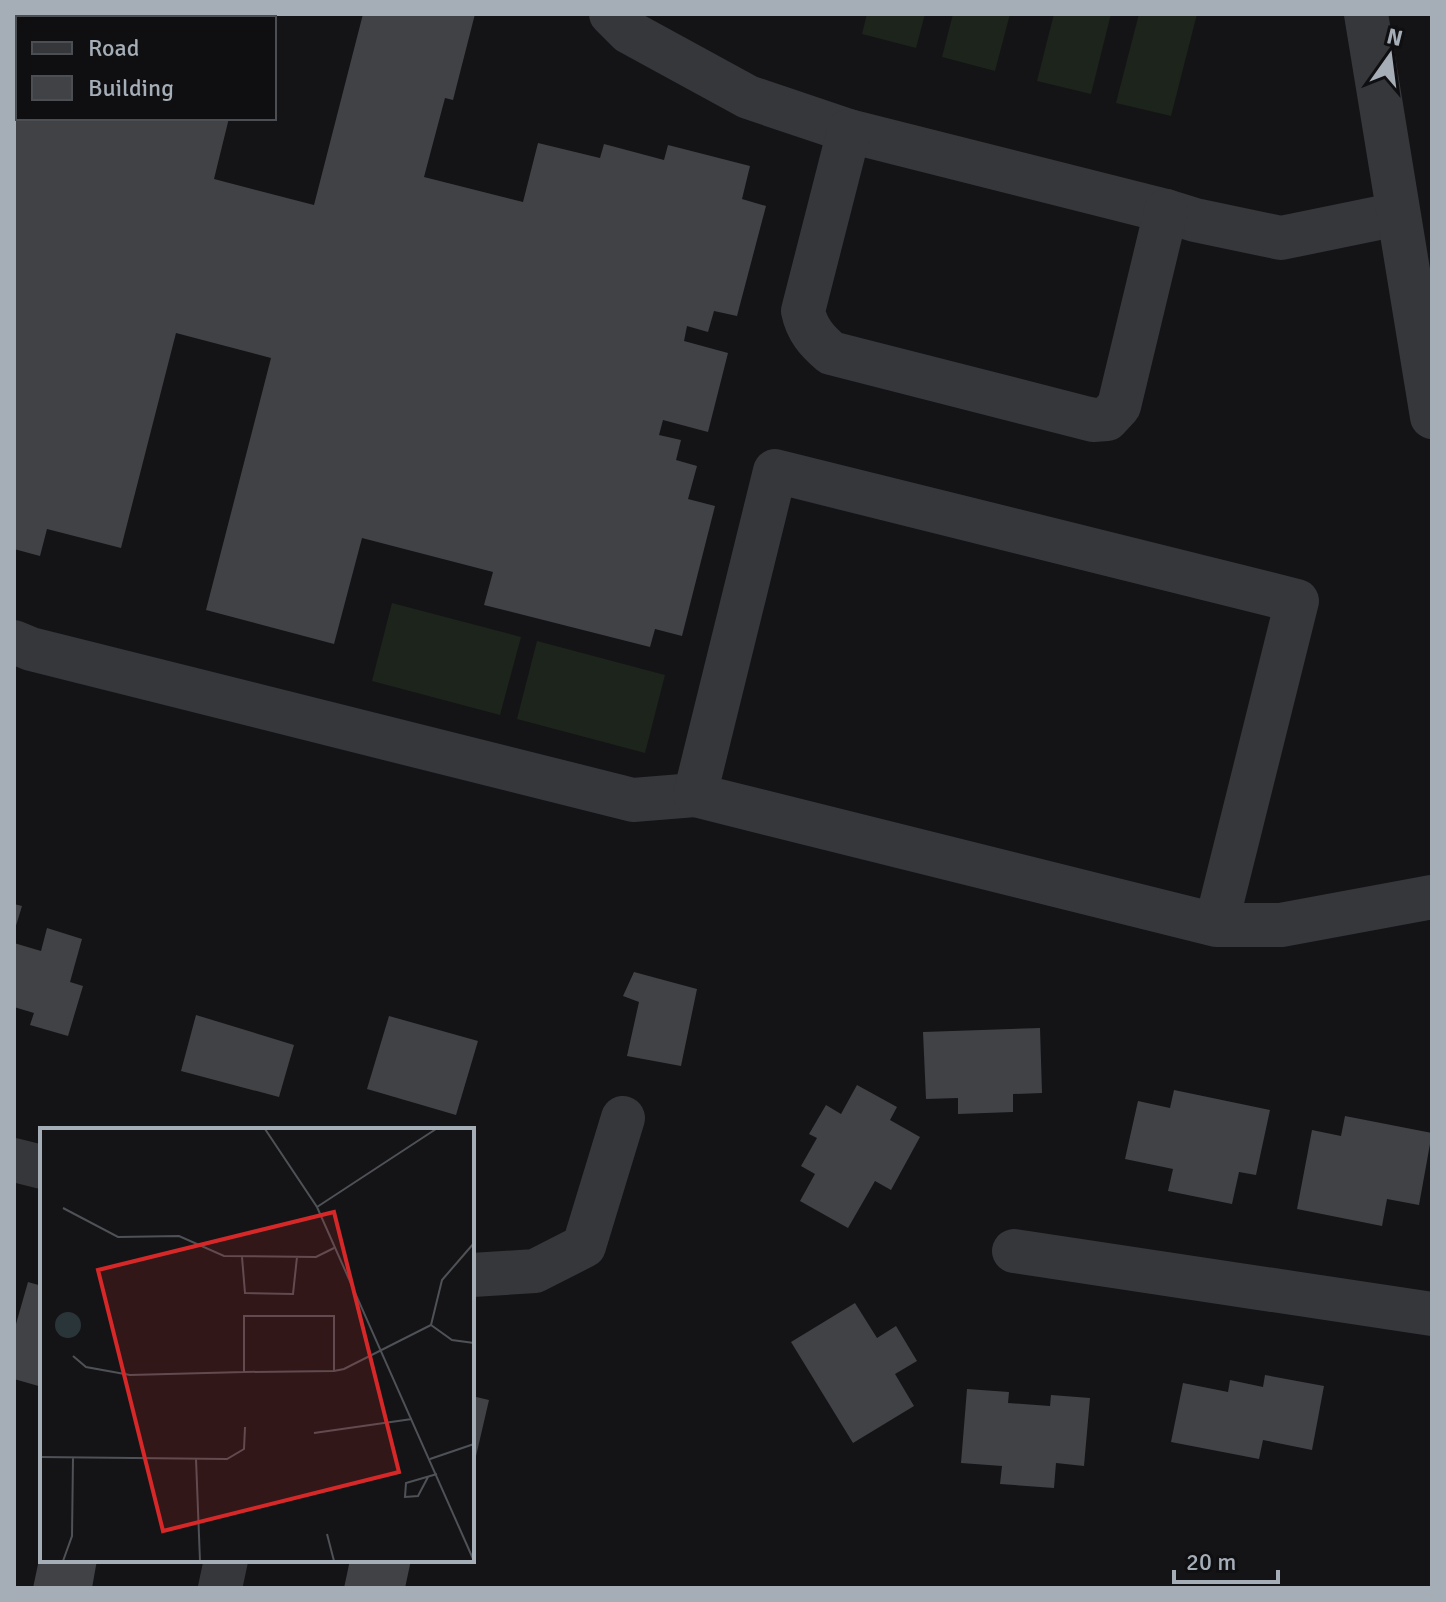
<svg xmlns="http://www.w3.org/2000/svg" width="1446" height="1602" font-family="Signika,sans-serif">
<rect width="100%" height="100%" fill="#141416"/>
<g fill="#1c241c">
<path d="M867 14H925L916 48 862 34Z"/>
<path d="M953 14H1010L995 71 942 57Z"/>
<path d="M1054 14H1111L1091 94 1037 81Z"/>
<path d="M1139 14H1197L1171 116 1116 103Z"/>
<path d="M392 603 521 637 500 715 372 681Z"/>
<path d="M537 641 665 675 645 753 517 719Z"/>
</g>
<g fill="#404246">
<path d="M14 14H256L255 18H18V118H229L214 179 314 205 363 14H475L453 100 445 98 424 177 523 202 538 143 600 158 604 144 664 160 668 145 750 166 742 199 766 206 737 316 714 311 708 332 687 326 684 341 728 353 708 432 663 420 659 435 681 440 676 460 697 466 688 499 715 506 682 636 655 629 650 647 484 605 493 572 362 538 334 644 206 610 271 358 176 333 121 548 47 529 40 556 14 549Z"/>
<path d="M14 904 22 906 15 929H14Z"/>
<path d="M47 928 82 939 70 982 83 986 68 1036 30 1025 34 1013 14 1007V943L41 951Z"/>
<path d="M634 972 697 989 681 1066 627 1056 639 1002 623 996Z"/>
<path d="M196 1015 294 1045 279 1097 181 1071Z"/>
<path d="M389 1016 478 1041 456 1115 367 1089Z"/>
<path d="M1040 1028 1042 1093 1013 1094V1112L958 1114V1098L926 1099 923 1032Z"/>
<path d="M857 1085 897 1107 890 1120 920 1137 891 1190 875 1181 848 1228 800 1201 815 1174 801 1166 817 1138 809 1134 826 1105 841 1114Z"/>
<path d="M1174 1090 1270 1110 1256 1175 1239 1172 1232 1204 1168 1191 1173 1169 1125 1159 1138 1101 1170 1108Z"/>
<path d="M1345 1116 1432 1133 1419 1205 1387 1199 1382 1226 1297 1209 1312 1130 1341 1136Z"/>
<path d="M28 1282 42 1286V1387L14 1379V1331Z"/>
<path d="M855 1303 877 1338 896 1326 917 1361 895 1374 914 1406 853 1443 791 1342Z"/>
<path d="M1265 1375 1324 1386 1312 1450 1263 1440 1259 1459 1171 1442 1183 1383 1228 1392 1230 1380 1263 1387Z"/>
<path d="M967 1389 1009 1392 1008 1403 1050 1406 1051 1395 1090 1398 1084 1466 1056 1463 1054 1488 1000 1484 1002 1466 961 1463Z"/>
<path d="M472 1396 489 1400 473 1469H472Z"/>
<path d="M41 1550 42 1560H97L92 1588H33Z"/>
<path d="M350 1560H411L405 1588H344Z"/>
</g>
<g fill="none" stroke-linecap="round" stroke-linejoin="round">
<g stroke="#35373b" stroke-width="44">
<path d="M611 14 629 32 748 97 849 131 1166 211 1195 220 1281 238 1398 214"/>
<path d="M1366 14 1432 417"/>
<path d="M849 131 803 311C807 330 817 341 831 353L1093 420 1107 419 1119 406 1166 211"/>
<path d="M14 642 31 649 633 800 695 795"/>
<path d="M1216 925 1297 601 775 471 695 795 1216 925H1281L1432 897"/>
<path d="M14 1160 42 1167"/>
<path d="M1014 1251 1432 1314"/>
<path d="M472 1275 535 1271 584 1246 623 1118"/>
<path d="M220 1588 226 1560"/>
</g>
</g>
<g transform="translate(40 1128)">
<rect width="434" height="434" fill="#141416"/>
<path d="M15 197a13 13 0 1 1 26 0a13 13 0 1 1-26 0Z" fill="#2a353a"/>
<path fill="none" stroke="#4e5156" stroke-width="2" d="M225 1 277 79 434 433M277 79 396 1M23 80 78 109 139 108 184 128 276 129 294 120M202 129 205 165 253 166 257 129M391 197 412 212 434 215M33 228 46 239 90 247 204 244M294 243V188H204V244L294 243 304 241 391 197 402 152 434 115M274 305 372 291M0 329 187 331 204 321 205 299M156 331 160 433M390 331 434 316M388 349 378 368 365 369 366 355 397 346M287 406 294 433M23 433 32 408 33 330"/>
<path fill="#d62828" fill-opacity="0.15" stroke="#d62828" stroke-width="4" d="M294 84 359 344 123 403 58 142Z"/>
<rect width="434" height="434" fill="none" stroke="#a5adb7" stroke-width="4"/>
</g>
<rect width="1446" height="1602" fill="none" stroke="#a5adb7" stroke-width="32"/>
<rect x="16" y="16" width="260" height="104" fill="#0f0f11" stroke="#4b4e53" stroke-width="2"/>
<rect x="32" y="42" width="40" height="12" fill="#35373b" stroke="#4b4e53" stroke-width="2"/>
<text x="88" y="56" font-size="24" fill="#a5adb7">Road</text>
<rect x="32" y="76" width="40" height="24" fill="#404246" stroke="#4b4e53" stroke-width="2"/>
<text x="88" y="96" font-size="24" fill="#a5adb7">Building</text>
<g transform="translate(1390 56) rotate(14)" stroke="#0f0f11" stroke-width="6" paint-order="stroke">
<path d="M0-6L14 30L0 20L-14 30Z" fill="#a5adb7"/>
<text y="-12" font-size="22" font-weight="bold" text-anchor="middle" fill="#a5adb7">N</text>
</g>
<path d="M1174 1570v12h104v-12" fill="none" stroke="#a5adb7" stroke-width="4"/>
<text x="1186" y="1570" font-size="24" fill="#a5adb7" stroke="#0f0f11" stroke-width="6" paint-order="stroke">20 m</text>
</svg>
